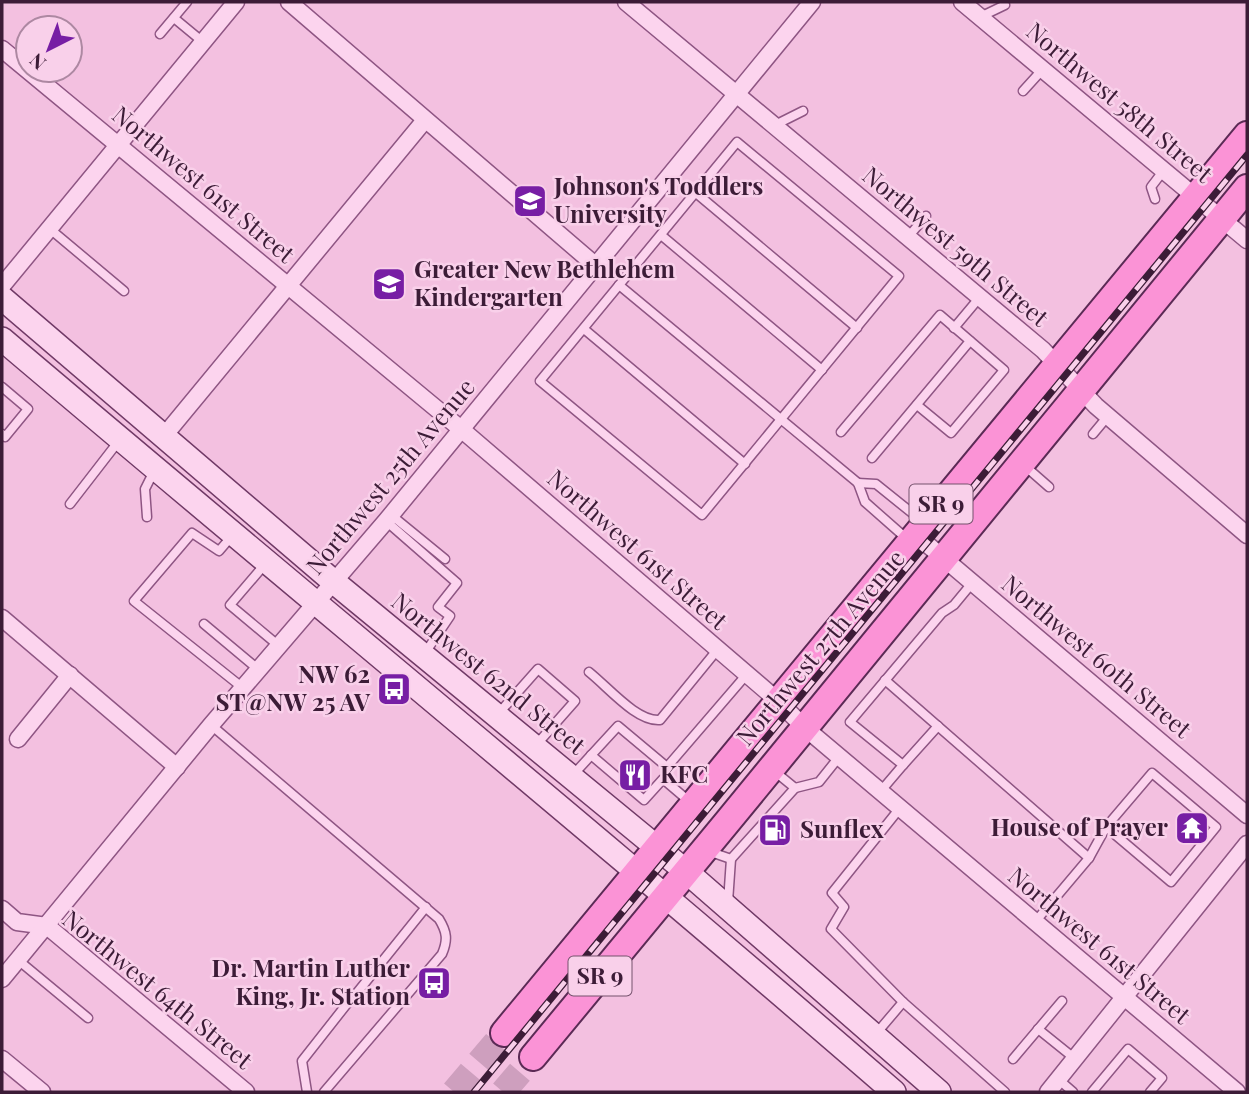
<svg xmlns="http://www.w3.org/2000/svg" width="1249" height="1094" font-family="'Playfair Display',serif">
<rect width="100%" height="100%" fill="#f3c0e0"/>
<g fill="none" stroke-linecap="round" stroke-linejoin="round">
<g stroke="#ce9fbe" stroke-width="26" stroke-dasharray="26 13" stroke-linecap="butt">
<path d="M454 1092 504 1033"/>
<path d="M503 1092 533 1057"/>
</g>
<g stroke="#8e5583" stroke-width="11">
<g id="service">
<path d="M980 17 1005 5"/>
<path d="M174 18 203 42"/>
<path d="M160 34 187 2"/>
<path d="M1023 91 1043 69"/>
<path d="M775 125 803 111"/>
<path d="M737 142 899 276 702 515 540 381Z"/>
<path d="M696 193 857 328"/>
<path d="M1155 199 1151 187 1164 170"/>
<path d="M50 229 124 291"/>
<path d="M661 235 822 370"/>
<path d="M908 237 926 216"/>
<path d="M619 285 858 483 865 502 907 539"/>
<path d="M954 328 980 297"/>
<path d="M584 329 745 464"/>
<path d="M2 387 28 409 5 437 2 434"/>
<path d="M841 432 940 315 1004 370 951 433 917 405"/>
<path d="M1093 434 1108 416"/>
<path d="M872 458 970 341"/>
<path d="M1025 466 1049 487"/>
<path d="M858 483 876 484 922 521"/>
<path d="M70 504 118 442"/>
<path d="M390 514 445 559"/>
<path d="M147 517 145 489 155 469"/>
<path d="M386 521 457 583 438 607 450 616 425 653"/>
<path d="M231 537 219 551 192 533 134 601 243 688"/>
<path d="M266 563 230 605 279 646"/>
<path d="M204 624 259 670"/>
<path d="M589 672C609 688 637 722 660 720L718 649"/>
<path d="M885 680 1089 858 1035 922"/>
<path d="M499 713 538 669 575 701 537 744"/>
<path d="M211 725 439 919C447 932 448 940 442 954L324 1092"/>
<path d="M591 755 644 800 663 779 690 802"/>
<path d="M903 765 938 726"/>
<path d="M572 776 618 726 667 767 747 674"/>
<path d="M795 788 819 782 839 757"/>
<path d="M880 792 903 765 850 722 942 613 954 605 973 582"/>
<path d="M900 808 832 893 844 907 831 929 903 1002 1005 1092"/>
<path d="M708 851 731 859 795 788 773 770"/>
<path d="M1089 858 1106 827 1152 773 1216 827 1171 882 1106 827"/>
<path d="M728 902 731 859"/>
<path d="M18 960 88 1018"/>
<path d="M356 994 426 907"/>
<path d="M1038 1029 1074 1058"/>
<path d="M875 1035 903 1002"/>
<path d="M1013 1059 1062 1001"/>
<path d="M1058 1079 1073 1092"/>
<path d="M307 1092 302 1061 350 1000"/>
<path d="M1092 1092 1128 1049 1162 1078 1150 1092"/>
</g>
</g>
<g stroke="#8e5583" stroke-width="19">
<g id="minor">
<path d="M289 2 595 265"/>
<path d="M626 2 1043 350 1096 406 1247 535"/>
<path d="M962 2 1247 240"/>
<path d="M2 49 461 429 777 700 804 727 1237 1092"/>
<path d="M2 286 236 2"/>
<path d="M164 436 425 120"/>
<path d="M915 534 1247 815"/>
<path d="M2 618 177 767"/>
<path d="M18 739 70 675"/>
<path d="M2 909 17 922 47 926 246 1092"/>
<path d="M2 979 211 725 386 521 812 2"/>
<path d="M2 1059 42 1092"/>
<path d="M1048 1092 1247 844"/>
</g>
</g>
<g stroke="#703966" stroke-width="26">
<g id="secondary">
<path d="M2 298 334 582 688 873 939 1092"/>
<path d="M2 339C299 591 600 837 894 1092"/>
</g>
</g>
<g stroke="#5b2a55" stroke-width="30">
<g id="primary">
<path d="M504 1033 1247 135"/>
<path d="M533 1057C773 769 1008 477 1247 188"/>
</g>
</g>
<use href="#service" stroke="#fcd4ee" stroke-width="8"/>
<use href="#minor" stroke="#fcd4ee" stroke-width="16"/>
<use href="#secondary" stroke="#fcd4ee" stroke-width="23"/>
<use href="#primary" stroke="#fb93d6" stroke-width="26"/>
<g stroke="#3c1c37" stroke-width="7">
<path id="rail" d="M474 1092 1247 155"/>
</g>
<use href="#rail" stroke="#f9d0ea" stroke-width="4.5" stroke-dasharray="13" stroke-linecap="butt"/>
</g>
<defs>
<g id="school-square" transform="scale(1.75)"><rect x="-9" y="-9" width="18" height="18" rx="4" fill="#771ea4" stroke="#f9d0ea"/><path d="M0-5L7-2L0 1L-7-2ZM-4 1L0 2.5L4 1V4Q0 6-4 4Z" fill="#fff"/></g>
<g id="bus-square" transform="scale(1.75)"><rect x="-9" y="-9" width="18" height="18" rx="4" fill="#771ea4" stroke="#f9d0ea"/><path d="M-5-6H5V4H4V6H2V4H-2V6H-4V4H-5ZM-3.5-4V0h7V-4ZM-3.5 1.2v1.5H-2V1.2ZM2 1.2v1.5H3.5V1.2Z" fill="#fff"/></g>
<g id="restaurant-square" transform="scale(1.75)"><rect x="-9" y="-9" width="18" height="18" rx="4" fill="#771ea4" stroke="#f9d0ea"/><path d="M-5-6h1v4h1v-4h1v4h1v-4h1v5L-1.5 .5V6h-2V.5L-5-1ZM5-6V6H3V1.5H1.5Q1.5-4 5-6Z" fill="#fff"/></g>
<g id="temple-square" transform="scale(1.75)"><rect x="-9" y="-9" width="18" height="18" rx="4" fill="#771ea4" stroke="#f9d0ea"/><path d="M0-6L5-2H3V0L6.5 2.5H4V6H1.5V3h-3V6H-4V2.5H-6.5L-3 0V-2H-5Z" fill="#fff"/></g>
<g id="fuel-square" transform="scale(1.75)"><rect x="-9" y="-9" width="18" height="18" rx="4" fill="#771ea4" stroke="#f9d0ea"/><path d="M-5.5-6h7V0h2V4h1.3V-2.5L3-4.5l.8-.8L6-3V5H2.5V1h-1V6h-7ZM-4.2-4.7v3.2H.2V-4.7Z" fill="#fff"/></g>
</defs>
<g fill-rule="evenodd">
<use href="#school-square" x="530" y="201"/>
<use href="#school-square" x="389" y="284"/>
<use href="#bus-square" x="394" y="689"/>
<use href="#restaurant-square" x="635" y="775"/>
<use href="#temple-square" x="1192" y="828"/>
<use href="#fuel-square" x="775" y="830"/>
<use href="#bus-square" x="434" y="983"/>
</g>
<g text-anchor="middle" stroke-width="5" stroke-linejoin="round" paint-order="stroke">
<g fill="#f9d0ea" stroke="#75526d" stroke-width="2">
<rect x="909.5" y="484.5" width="63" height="39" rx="5"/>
<rect x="568.5" y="956.5" width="63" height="39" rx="5"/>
</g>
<g font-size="23" font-weight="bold" fill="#3c1c37">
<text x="941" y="512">SR 9</text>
<text x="600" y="984">SR 9</text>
</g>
<g font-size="24" fill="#3c1c37" stroke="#f9d0ea">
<text transform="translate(1119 103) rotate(40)" y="8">Northwest 58th Street</text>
<text transform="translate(203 185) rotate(40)" y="8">Northwest 61st Street</text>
<text transform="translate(955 247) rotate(40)" y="8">Northwest 59th Street</text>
<text transform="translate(391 477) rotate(-50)" y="8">Northwest 25th Avenue</text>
<text transform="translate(637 550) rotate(41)" y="8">Northwest 61st Street</text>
<text transform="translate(821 648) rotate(-50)" y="8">Northwest 27th Avenue</text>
<text transform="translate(1096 657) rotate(40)" y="8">Northwest 60th Street</text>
<text transform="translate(488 674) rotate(39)" y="8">Northwest 62nd Street</text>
<text transform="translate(1099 946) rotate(40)" y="8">Northwest 61st Street</text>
<text transform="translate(157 990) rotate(39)" y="8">Northwest 64th Street</text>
</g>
<g font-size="24" font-weight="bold" fill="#3c1c37" stroke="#f9d0ea" text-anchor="start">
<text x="554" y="195">Johnson's Toddlers<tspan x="554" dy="28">University</tspan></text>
<text x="414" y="278">Greater New Bethlehem<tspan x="414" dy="28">Kindergarten</tspan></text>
<text x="370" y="683" text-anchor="end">NW 62<tspan x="370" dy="28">ST@NW 25 AV</tspan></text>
<text x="660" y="783">KFC</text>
<text x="1168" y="836" text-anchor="end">House of Prayer</text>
<text x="800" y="838">Sunflex</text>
<text x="410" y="977" text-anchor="end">Dr. Martin Luther<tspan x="410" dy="28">King, Jr. Station</tspan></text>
</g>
</g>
<rect width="1249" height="1094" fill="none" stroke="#3c1c37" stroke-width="7"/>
<g transform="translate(49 49) rotate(222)"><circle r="33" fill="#f9d0ea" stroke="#ad88a2" stroke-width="2"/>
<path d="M0-5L12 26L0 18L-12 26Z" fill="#771ea4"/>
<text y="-10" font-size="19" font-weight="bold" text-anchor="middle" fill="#3c1c37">N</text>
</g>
</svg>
